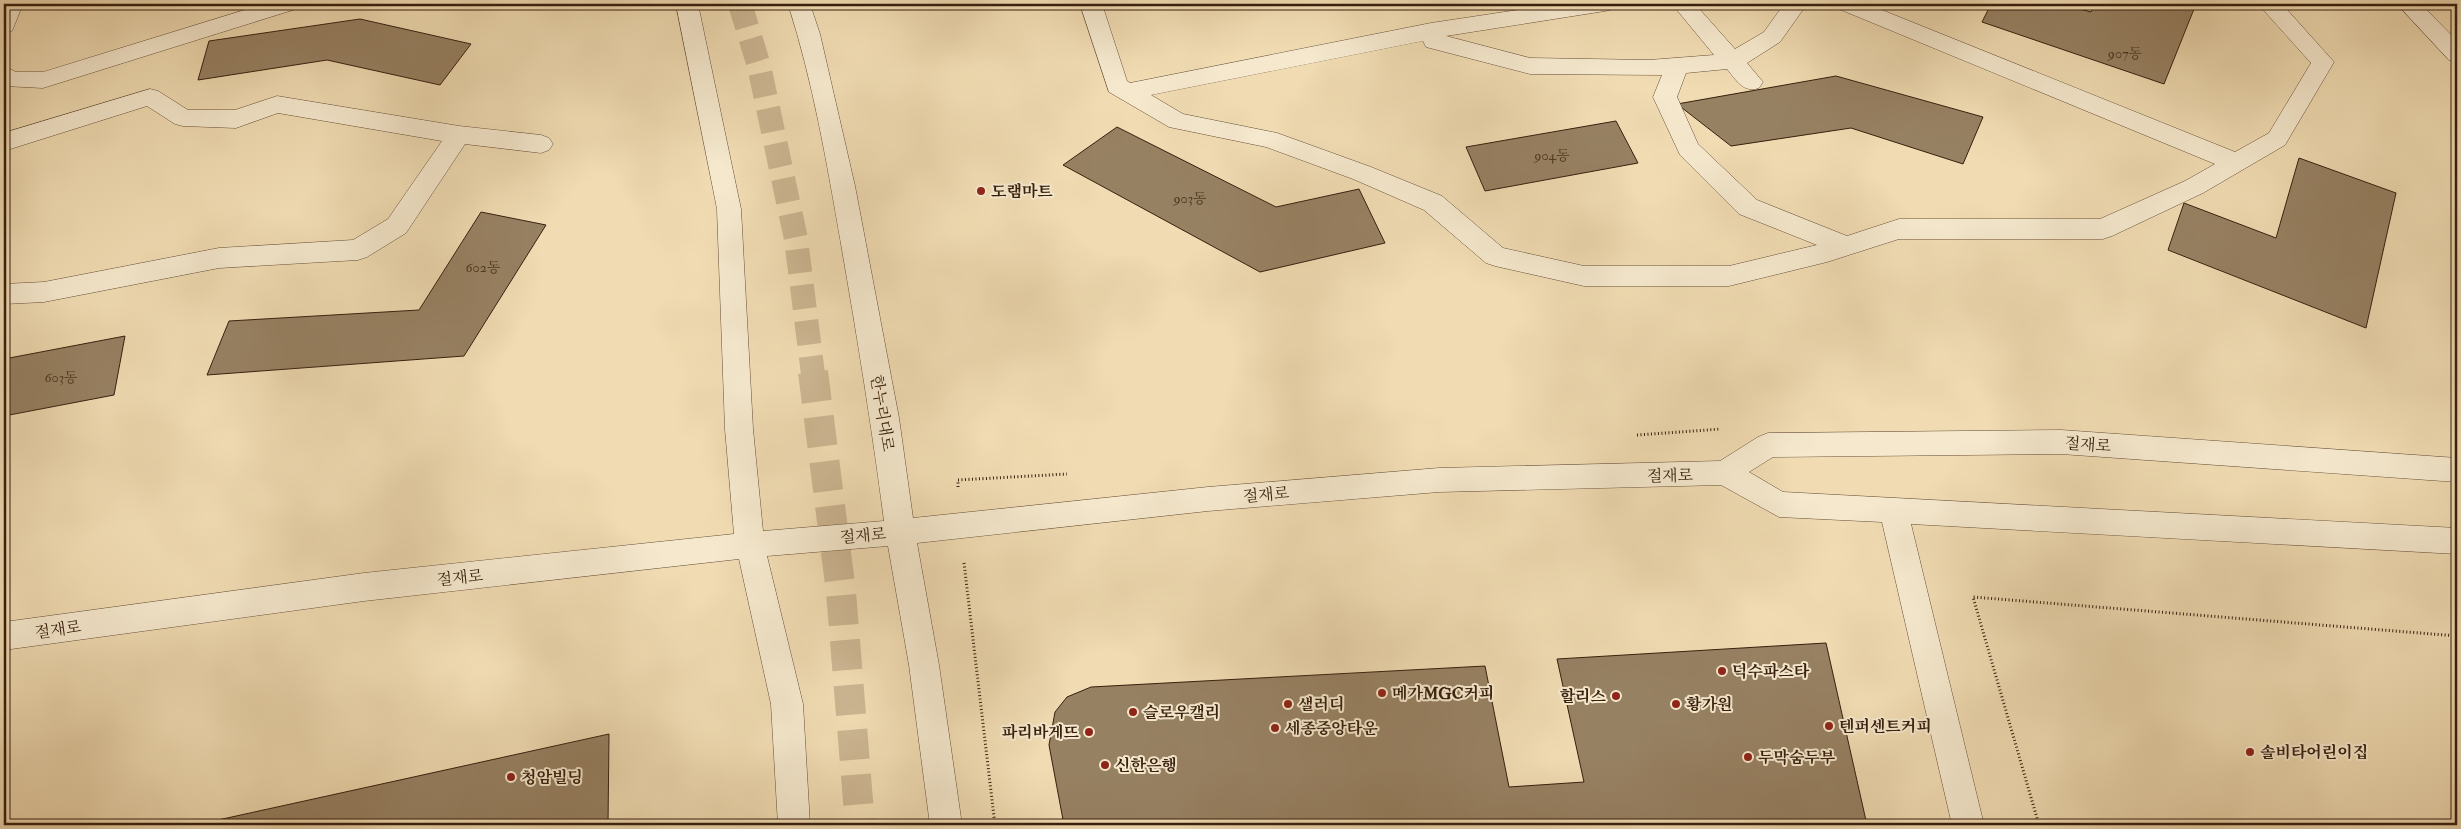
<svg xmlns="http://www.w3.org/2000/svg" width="2461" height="829" font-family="'IM FELL Double Pica','Noto Serif KR',serif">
<rect width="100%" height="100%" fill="#f0dbb2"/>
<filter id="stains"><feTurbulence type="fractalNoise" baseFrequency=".004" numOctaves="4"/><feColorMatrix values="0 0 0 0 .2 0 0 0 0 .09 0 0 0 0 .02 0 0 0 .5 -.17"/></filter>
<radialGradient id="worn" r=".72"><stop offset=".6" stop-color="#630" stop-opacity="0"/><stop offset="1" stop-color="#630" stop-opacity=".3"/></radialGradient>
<g fill="#978163" stroke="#371f0e">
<path d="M1991 4H2062L2091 12 2095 4H2196L2164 84 1982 22Z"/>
<path d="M360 19 471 44 440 85 327 60 198 80 209 41Z"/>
<path d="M1836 76 1983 117 1963 164 1851 128 1731 146 1677 104Z"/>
<path d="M1616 121 1638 163 1485 191 1466 147Z"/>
<path d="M1117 127 1276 207 1359 189 1385 243 1260 272 1063 165Z"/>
<path d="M2299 158 2396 193 2366 328 2168 250 2184 203 2276 238Z"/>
<path d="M481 212 546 225 464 356 207 375 229 321 419 310Z"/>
<path d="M125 336 114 395 4 416V359Z"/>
<path d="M1826 643 1867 825H1064L1049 745 1055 712 1067 697 1091 687 1485 666 1509 787 1584 782 1557 659Z"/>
<path d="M609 734 608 825H217L218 820Z"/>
</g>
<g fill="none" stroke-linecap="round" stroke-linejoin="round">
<path stroke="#cbb591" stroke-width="24" stroke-dasharray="24 12" stroke-linecap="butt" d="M740 4 759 66 796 239 813 374"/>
<path stroke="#cbb591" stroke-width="30" stroke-dasharray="30 15" stroke-linecap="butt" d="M813 372 841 592 860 825"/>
<g stroke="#654e37" stroke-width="1">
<g id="minor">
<path d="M4 4H23L12 31 4 34Z"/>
<path d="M264 4H299L296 9 43 88 4 86V66L16 72H43Z"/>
<path d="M676 4H698L741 209 753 429 763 531 884 521C872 428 857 336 841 244 827 164 813 81 788 4H810L820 34 855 186 899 418 913 518 1208 487 1439 468 1720 461 1758 437 1768 433 2061 430 2457 458V482L2061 454 1773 457 1749 472 1783 492 2457 528V554L1911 524 1984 825H1952L1882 522 1779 517 1721 485 1439 492 1208 511 917 543 939 665 962 825H930L909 665 888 546 767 556 803 704 810 825H778L771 704 739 559 364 601 4 650V622L364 573 734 534 725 429 717 209Z"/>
<path d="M1080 4H1102L1127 81 1130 83 1431 23 1558 4H1616L1613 9 1605 11 1446 36 1530 58 1649 60 1714 55 1672 4H1695L1735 49 1764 32 1784 4H1807L1780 42 1747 63 1763 82 1759 88C1743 93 1737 81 1727 69L1686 73 1677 97 1698 144 1757 200 1847 236 1899 219H2100L2185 181 2215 164 1839 9 1836 4H1867L2235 152 2269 133 2311 63 2258 4H2282L2334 62 2285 145 2203 193 2112 236 2103 239H1899L1827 262 1729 286H1584L1495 266 1486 263 1424 210 1353 179 1266 147 1169 127 1109 92ZM1423 41 1426 47 1530 74 1662 75 1653 97 1680 155 1739 214 1817 245 1729 266H1584L1503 248 1442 196 1371 167 1277 133 1183 114 1151 95Z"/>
<path d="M2397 4H2421L2457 41V62L2449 60Z"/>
<path d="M150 89 158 91 188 110H235L277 96 459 126 541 135 549 138 553 144 549 150 541 153 465 144 406 233 367 257 358 260 219 268 44 302 4 304V284L44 282 219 248 353 240 388 219 442 141 278 113 236 128 183 126 175 124 147 106 4 151V133Z"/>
</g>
</g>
<g stroke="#371f0e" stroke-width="3" stroke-dasharray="1 2.5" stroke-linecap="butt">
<path d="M1637 435 1720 429"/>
<path d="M958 487V480L1067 474"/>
<path d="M964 563 995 825"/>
<path d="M2039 825 1973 597 2457 636"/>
</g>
<use href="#minor" fill="#f5e8cd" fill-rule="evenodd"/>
</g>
<g fill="#8f2418" stroke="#f5e8cd" stroke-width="2">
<circle cx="981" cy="191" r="5"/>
<circle cx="1722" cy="671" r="5"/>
<circle cx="1382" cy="693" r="5"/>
<circle cx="1616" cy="696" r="5"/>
<circle cx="1288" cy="704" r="5"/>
<circle cx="1676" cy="704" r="5"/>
<circle cx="1133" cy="712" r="5"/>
<circle cx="1829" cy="726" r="5"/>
<circle cx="1275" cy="728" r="5"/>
<circle cx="1089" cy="732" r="5"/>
<circle cx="2250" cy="752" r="5"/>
<circle cx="1748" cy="757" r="5"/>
<circle cx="1105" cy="765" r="5"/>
<circle cx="511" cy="777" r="5"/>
</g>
<g text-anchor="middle" stroke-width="4" stroke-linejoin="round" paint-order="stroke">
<g font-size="14" fill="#4f3823">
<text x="2125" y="58">907동</text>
<text x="1552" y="160">904동</text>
<text x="1190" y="203">903동</text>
<text x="483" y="272">602동</text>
<text x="61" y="382">603동</text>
</g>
<g font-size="16" font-weight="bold" fill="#371f0e" stroke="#f5e8cd" text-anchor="start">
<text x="991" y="197">도램마트</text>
<text x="1732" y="677">덕수파스타</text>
<text x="1392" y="699">메가MGC커피</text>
<text x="1606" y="702" text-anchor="end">할리스</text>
<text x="1298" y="710">샐러디</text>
<text x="1686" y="710">황가원</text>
<text x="1143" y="718">슬로우캘리</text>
<text x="1839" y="732">텐퍼센트커피</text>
<text x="1285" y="734">세종중앙타운</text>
<text x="1079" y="738" text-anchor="end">파리바게뜨</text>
<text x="2260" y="758">솔비타어린이집</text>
<text x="1758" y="763">두막숨두부</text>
<text x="1115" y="771">신한은행</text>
<text x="521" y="783">청암빌딩</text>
</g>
<g font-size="16" fill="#371f0e" stroke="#f5e8cd">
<text transform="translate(883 413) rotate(81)" y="6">한누리대로</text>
<text transform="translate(2088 444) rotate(4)" y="6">절재로</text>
<text transform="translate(1670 475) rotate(-1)" y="6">절재로</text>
<text transform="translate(1266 494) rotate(-5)" y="6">절재로</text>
<text transform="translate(863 535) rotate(-5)" y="6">절재로</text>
<text transform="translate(460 577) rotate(-6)" y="6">절재로</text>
<text transform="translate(58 629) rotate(-8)" y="6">절재로</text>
</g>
</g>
<rect width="2461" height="829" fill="none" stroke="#f0dbb2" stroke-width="20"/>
<rect x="5" y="5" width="2451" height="819" fill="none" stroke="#371f0e" stroke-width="2.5"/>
<rect x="10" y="10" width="2441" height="809" fill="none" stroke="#371f0e"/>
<rect width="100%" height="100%" filter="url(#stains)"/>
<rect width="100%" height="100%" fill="url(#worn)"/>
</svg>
